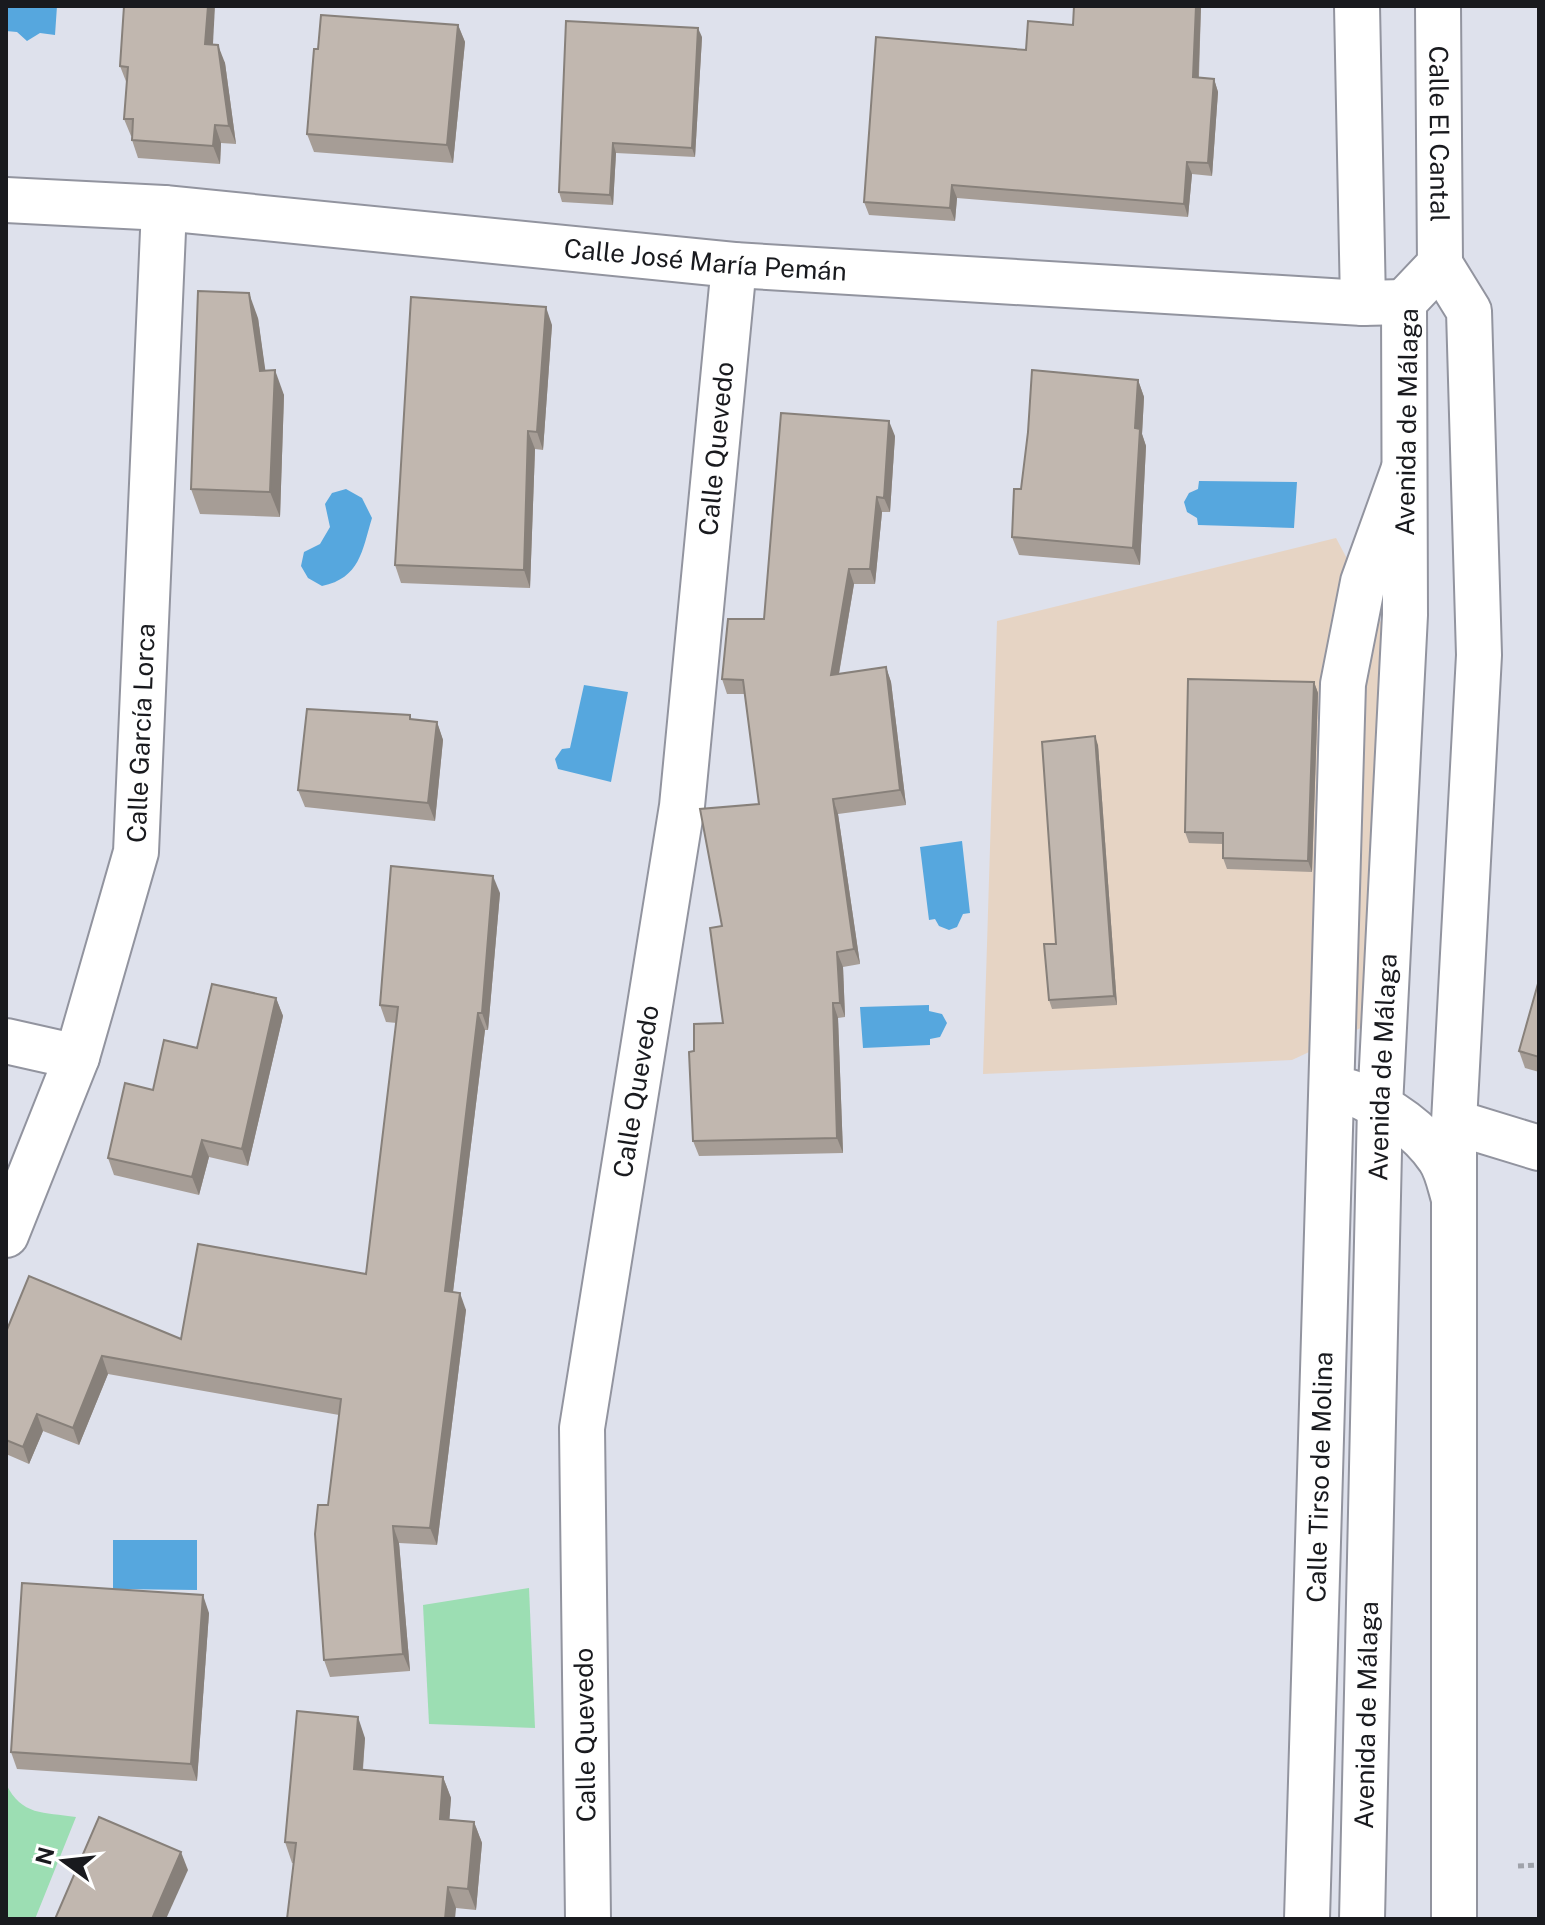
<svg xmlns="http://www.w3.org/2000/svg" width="1545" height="1925" font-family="'Public Sans',sans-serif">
<rect width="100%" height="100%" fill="#dee1ec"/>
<path fill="#e6d4c4" d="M1336 538 1384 628 1380 1019 1292 1060 983 1074 997 621Z"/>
<g fill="#9cdeb3">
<path d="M529 1588 535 1728 429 1724 423 1605Z"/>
<path d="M6 1784C22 1816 43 1812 76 1817L35 1919H6Z"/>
</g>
<g fill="#56a7de">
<path d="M6 6H57L55 35 40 33 27 41 17 32 6 31Z"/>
<path d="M1199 481 1297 482 1294 528 1198 525 1197 518 1187 512 1184 502 1189 493 1198 489Z"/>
<path d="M346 489 362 498 372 518C362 551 360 578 322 586L308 578 301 566 304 552 320 544 330 527 325 504 332 493Z"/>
<path d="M584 685 628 692 611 782 558 769 555 759 562 749 570 748Z"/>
<path d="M962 841 970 913 963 914 957 927 949 930 939 926 935 919 929 920 920 847Z"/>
<path d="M929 1005V1011L942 1014 947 1023 940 1037 930 1039V1045L863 1048 860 1007Z"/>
<path d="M113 1540H197V1590L113 1589Z"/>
</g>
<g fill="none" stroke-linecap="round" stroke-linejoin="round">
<g stroke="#92949f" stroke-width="48">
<g id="minor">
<path d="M1357 6 1363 303"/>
<path id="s1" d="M6 200 164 208 734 265 1363 303 1404 302"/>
<path d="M6 1041 77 1057"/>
<path d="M1350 1092C1383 1106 1418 1127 1439 1158 1447 1169 1450 1186 1454 1199"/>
<path d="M1454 1122 1539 1148"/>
<path id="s2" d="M6 1235 77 1057 136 852 164 208"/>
<path id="s3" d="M588 1919 582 1428 682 806 734 265"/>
<path id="s4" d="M1307 1919 1343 684 1363 582 1403 471"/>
</g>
</g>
<g stroke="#92949f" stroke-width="48">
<g id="major">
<path id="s5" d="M1438 6 1440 264"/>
<path d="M1440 264 1469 311 1479 655 1454 1122V1919"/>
<path id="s6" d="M1362 1919 1380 1106 1405 615 1404 302 1440 264"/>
</g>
</g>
<path stroke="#9fa2aa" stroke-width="5" stroke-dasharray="6 4" stroke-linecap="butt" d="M1518 1866 1539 1865"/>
<use href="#minor" stroke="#fff" stroke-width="44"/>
<use href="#major" stroke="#fff" stroke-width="44"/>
</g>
<g fill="#a69d96">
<path d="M1074 6H1201L1199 77 1214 79 1218 92 1212 176 1192 174 1188 217 957 198 955 221 869 215 864 202 1026 50 1073 25Z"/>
<path d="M458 25 465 42 453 163 314 152 307 134 318 49Z"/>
<path d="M702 37 695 157 616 153 613 205 562 202 559 192Z"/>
<path d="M213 45 225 63 236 144 221 143 220 164 138 158 132 140V136H131L124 119 127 84 120 66Z"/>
<path d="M258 318 265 371 284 395 280 517 200 514 191 489Z"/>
<path d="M552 325 543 450 535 449 530 588 401 583 395 565Z"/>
<path d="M1138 380 1144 397 1142 434 1146 446 1140 565 1019 555 1012 537Z"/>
<path d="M895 436 890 512H882L875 584H854L839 674 886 667 891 682 906 805 838 814 860 964 843 967 845 1017 838 1018 843 1153 699 1156 693 1141 694 1051 723 1023 722 926 759 804 745 694H727L722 679Z"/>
<path d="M1314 682 1318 693 1312 872 1227 869 1223 858V844L1189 843 1185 832Z"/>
<path d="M410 715 412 720 437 722 443 740 435 821 305 807 298 790Z"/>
<path d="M1098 745 1117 1005 1052 1009 1049 1000 1056 944Z"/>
<path d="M500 893 488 1030H485L453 1292 466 1310 437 1545 399 1543 410 1671 330 1677 324 1660 328 1505 339 1415 108 1374 79 1445 43 1431 29 1464 6 1454V1332L181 1339 366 1274 397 1023 386 1022 380 1005Z"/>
<path d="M1539 980V1072L1525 1068 1519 1051Z"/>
<path d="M276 998 283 1016 248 1166 209 1157 199 1195 114 1175 108 1158 153 1090 197 1048Z"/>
<path d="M209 1613 197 1781 17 1769 11 1752Z"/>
<path d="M365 1738 363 1770 443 1777 451 1798 449 1819 474 1822 482 1843 476 1910 456 1908 292 1863 285 1842Z"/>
</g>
<g fill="#87807a">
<path d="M208 6H215L212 62 205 44Z"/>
<path d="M1196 6H1201L1198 90 1193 77Z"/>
<path d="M458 25 465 42 453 163 447 145Z"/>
<path d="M698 28 702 37 695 157 692 148Z"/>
<path d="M218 45 225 63 236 144 229 126Z"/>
<path d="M1214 79 1218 92 1212 176 1208 163Z"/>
<path d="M215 125 221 143 220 164 213 146Z"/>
<path d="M613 143 616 153 613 205 610 195Z"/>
<path d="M1187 162 1192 174 1188 217 1184 204Z"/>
<path d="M952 185 957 198 955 221 950 208Z"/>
<path d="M249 293 258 318 269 396 260 371Z"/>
<path d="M546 307 552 325 543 450 537 432Z"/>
<path d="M275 370 284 395 280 517 270 492Z"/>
<path d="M1138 380 1144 397 1142 434 1146 446 1140 565 1133 548 1135 428Z"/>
<path d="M889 421 895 436 890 512 884 498Z"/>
<path d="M528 431 535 449 530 588 524 570Z"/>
<path d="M877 497 882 512 875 584 870 569Z"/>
<path d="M849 569 854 584 836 690 831 675Z"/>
<path d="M886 667 891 682 906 805 900 790Z"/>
<path d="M1314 682 1318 693 1312 872 1308 861Z"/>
<path d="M437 722 443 740 435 821 428 803Z"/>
<path d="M1095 736 1098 745 1117 1005 1114 996Z"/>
<path d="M833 799 838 814 860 964 854 949Z"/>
<path d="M493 876 500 893 488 1030 482 1013Z"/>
<path d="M837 952 843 967 845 1017 840 1003Z"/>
<path d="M276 998 283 1016 248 1166 242 1149Z"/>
<path d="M833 1003 838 1018 843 1153 837 1138Z"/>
<path d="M478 1013 485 1030 451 1308 445 1291Z"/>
<path d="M202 1140 209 1157 199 1195 192 1177Z"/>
<path d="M460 1293 466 1310 437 1545 430 1528Z"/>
<path d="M102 1356 108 1374 79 1445 73 1428Z"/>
<path d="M37 1414 43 1431 29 1464 23 1447Z"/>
<path d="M393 1526 399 1543 410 1671 403 1654Z"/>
<path d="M203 1595 209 1613 197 1781 191 1764Z"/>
<path d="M358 1717 365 1738 361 1790 354 1769Z"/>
<path d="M443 1777 451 1798 448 1840 440 1819Z"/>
<path d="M474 1822 482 1843 476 1910 468 1889Z"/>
<path d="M181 1852 188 1870 166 1919H152Z"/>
<path d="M448 1887 456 1908 455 1919H445Z"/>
</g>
<g fill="#c1b7af" stroke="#87807a" stroke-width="2">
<path d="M124 6H208L205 44 218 45 229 126 215 125 213 146 132 140 133 119H124L128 67 120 66Z"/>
<path d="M1074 6H1196L1193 77 1214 79 1208 163 1187 162 1184 204 952 185 950 208 864 202 876 37 1026 50 1028 21 1073 25Z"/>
<path d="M321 15 458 25 447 145 307 134 314 49H318Z"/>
<path d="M566 21 698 28 692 148 613 143 610 195 559 192Z"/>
<path d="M198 291 249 293 260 371 275 370 270 492 191 489Z"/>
<path d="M411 297 546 307 537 432 528 431 524 570 395 565Z"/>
<path d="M1032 370 1138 380 1135 428 1140 429 1133 548 1012 537 1014 489H1021L1028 432Z"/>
<path d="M781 413 889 421 884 498 877 497 870 569H849L831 675 886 667 900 790 833 799 854 949 837 952 840 1003H833L837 1138 693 1141 689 1052 694 1051V1024L723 1023 710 928 722 926 700 809 759 804 743 680 722 679 728 619H764Z"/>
<path d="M1188 679 1314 682 1308 861 1223 858V833L1185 832Z"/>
<path d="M307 709 410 715V719L437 722 428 803 298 790Z"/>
<path d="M1095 736 1114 996 1049 1000 1044 944H1056L1042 742Z"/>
<path d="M391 866 493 876 482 1013H478L445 1291 460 1293 430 1528 393 1526 403 1654 324 1660 315 1534 318 1505H328L341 1399 102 1356 73 1428 37 1414 23 1447 6 1440V1332L29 1276 181 1339 198 1244 366 1274 398 1007 380 1005Z"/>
<path d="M1539 980V1057L1519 1051Z"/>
<path d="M212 984 276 998 242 1149 202 1140 192 1177 108 1158 125 1083 153 1090 164 1040 197 1048Z"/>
<path d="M22 1583 203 1595 191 1764 11 1752Z"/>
<path d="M297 1711 358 1717 354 1769 443 1777 440 1819 474 1822 468 1889 448 1887 445 1919H287L296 1843 285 1842Z"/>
<path d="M99 1817 181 1852 152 1919H55Z"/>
</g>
<g text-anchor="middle" stroke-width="8" stroke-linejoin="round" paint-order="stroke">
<g font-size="26" fill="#191a1e" stroke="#fff">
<text dy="9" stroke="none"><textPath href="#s5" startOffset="128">Calle El Cantal</textPath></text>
<text dy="9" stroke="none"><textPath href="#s1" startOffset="702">Calle José María Pemán</textPath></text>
<text transform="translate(1407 422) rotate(-89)" y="9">Avenida de Málaga</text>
<text dy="9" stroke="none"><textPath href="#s3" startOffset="1480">Calle Quevedo</textPath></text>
<text dy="9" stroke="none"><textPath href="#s2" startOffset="524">Calle García Lorca</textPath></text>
<text dy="9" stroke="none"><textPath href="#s6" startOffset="852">Avenida de Málaga</textPath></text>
<text dy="9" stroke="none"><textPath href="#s3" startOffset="832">Calle Quevedo</textPath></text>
<text dy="9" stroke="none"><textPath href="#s4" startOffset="442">Calle Tirso de Molina</textPath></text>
<text dy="9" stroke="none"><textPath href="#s6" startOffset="204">Avenida de Málaga</textPath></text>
<text transform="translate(585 1735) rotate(-91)" y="9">Calle Quevedo</text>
</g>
</g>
<rect width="1545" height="1925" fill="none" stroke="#191a1e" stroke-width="16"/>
<g transform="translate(64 1861) rotate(285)" stroke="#ffffff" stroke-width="6" paint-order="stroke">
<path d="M0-6L14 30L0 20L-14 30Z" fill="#191a1e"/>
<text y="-12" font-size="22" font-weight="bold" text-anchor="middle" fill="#191a1e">N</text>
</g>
</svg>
